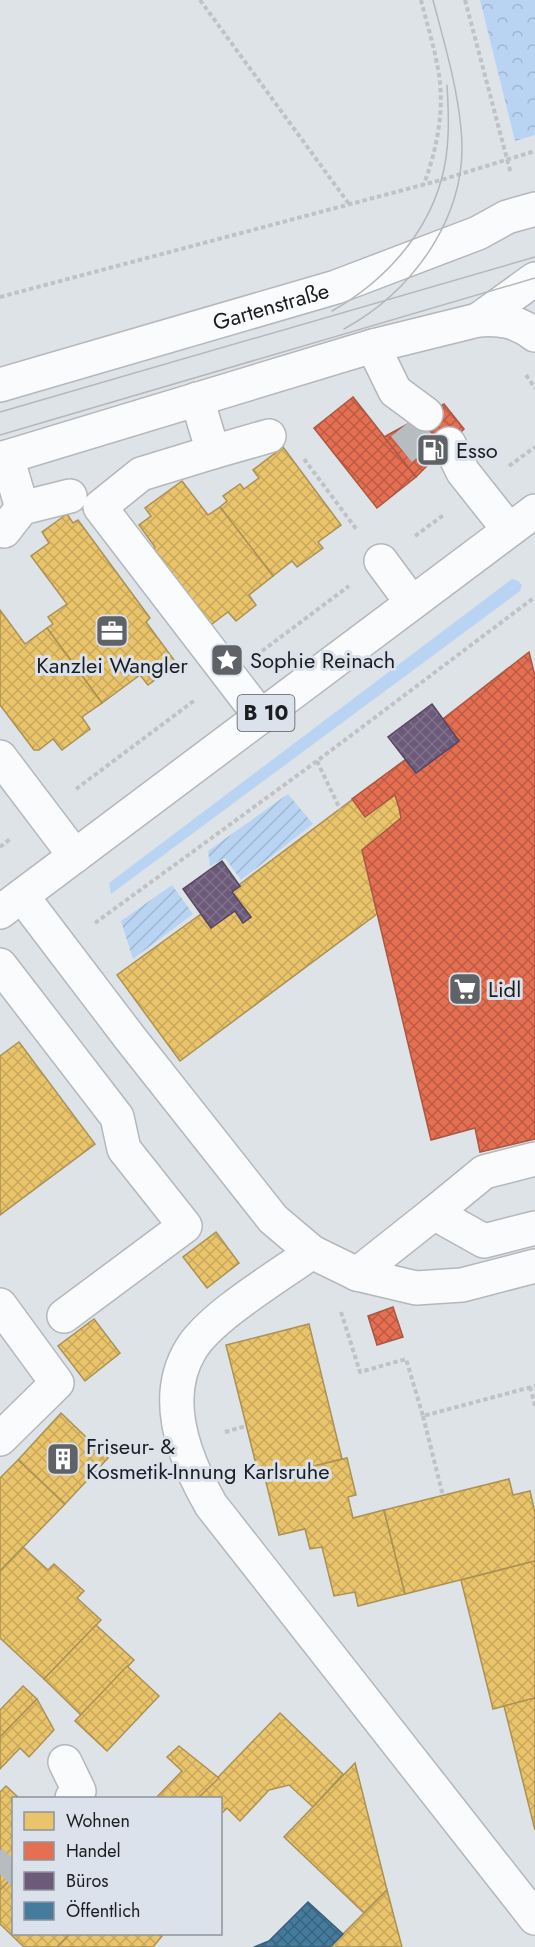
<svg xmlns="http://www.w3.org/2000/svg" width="535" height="1947" font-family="Jost,sans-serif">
<defs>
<pattern id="park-crowns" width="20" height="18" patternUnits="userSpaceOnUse" patternTransform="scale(1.5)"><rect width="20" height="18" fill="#b9d4f2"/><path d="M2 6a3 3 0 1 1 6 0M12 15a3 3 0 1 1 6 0" fill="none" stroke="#9eb6cf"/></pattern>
<pattern id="garden-furrows" width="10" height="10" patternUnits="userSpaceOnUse" patternTransform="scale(1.5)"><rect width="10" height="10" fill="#b9d4f2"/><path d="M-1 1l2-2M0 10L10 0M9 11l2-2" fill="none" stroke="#9eb6cf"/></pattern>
<pattern id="homes-cross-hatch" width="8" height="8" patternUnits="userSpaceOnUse" patternTransform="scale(1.5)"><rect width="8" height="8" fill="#e9c46a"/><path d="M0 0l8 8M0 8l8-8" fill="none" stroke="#c7a85c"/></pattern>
<pattern id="shops-cross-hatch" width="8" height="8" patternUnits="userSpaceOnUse" patternTransform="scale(1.5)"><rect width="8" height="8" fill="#e76f51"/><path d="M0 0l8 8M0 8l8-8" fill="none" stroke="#ba5b43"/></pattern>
<pattern id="offices-cross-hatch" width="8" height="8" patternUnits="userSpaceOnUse" patternTransform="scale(1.5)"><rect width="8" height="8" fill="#6d597a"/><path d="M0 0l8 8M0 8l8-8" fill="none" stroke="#80728a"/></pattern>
<pattern id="public-cross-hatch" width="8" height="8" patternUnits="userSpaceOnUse" patternTransform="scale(1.5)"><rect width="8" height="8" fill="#457b9d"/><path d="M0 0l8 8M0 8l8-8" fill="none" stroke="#396480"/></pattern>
</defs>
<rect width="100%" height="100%" fill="#dee3e8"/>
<path fill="#b9d4f2" d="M512 579 518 581 522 585 520 591 111 894 109 883Z"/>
<path fill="url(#park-crowns)" d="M480 0H535V135L515 141Z"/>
<g fill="url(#garden-furrows)">
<path d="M288 794 313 824 241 880 225 858 210 866 208 851Z"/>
<path d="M172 885 193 914 133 959 121 921Z"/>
</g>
<g fill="url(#homes-cross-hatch)" stroke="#ab9254" stroke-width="1.5">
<path d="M283 447 341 525 318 542 323 548 297 567 292 561 273 576 220 507 227 501 223 496 240 484 244 489 259 478 253 470Z"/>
<path d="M182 481 208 515 220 507 273 576 249 595 256 605 236 621 228 612 204 630 152 562 155 547 139 525 151 516 145 508Z"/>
<path d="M67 514 73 523 78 520 150 618 146 622 177 664 148 685 140 675 102 703 47 628 53 624 48 617 67 604 31 556 49 543 42 532Z"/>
<path d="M0 610 25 644 47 628 102 703 82 717 90 729 62 750 53 739 39 750H34L0 705Z"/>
<path d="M524 674 535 721V796L180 1061 117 975 201 914 211 928 235 911 243 923 251 917 232 892 240 886V884L405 760 416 773 459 741 450 728Z"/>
<path d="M19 1042 95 1144 0 1215V1056Z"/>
<path d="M216 1232 239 1263 207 1288 183 1257Z"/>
<path d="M94 1319 120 1353 85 1381 58 1346Z"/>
<path d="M309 1324 342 1459 260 1480 226 1345Z"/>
<path d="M61 1413 108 1458 65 1504 18 1460Z"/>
<path d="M347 1458 356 1495 348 1497 353 1518 384 1510 405 1594 358 1606 355 1592 334 1596 322 1547 310 1549 305 1529 279 1535 265 1478Z"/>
<path d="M18 1460 65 1504 0 1571V1478Z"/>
<path d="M509 1479 513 1495 530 1491 535 1513V1561L405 1594 384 1510Z"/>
<path d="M23 1547 48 1570 54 1564 84 1591 77 1598 101 1620 44 1679 0 1638V1571Z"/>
<path d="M535 1561V1698L493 1709 461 1580Z"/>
<path d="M96 1625 134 1660 81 1715 44 1679Z"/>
<path d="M127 1666 159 1696 107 1751 75 1721Z"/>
<path d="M23 1686 37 1699 0 1737V1710Z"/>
<path d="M535 1698V1830L504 1706Z"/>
<path d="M37 1699 54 1730 29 1757 20 1748 0 1769V1737Z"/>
<path d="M280 1713 343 1774 313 1807 289 1785 269 1790 240 1821 227 1808 220 1815V1798L199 1797Z"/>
<path d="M179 1746 219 1778 198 1798H156L182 1771 167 1757Z"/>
<path d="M355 1763 387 1890 364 1913 284 1837Z"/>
<path d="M6 1786 19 1798H14V1876L0 1890V1792Z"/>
<path d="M14 1876V1934H70L57 1947H24L0 1924V1890Z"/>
<path d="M387 1890 402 1947H330Z"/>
<path d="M70 1934H160L162 1936 153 1947H57Z"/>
</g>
<g fill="url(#shops-cross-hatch)" stroke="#aa5743" stroke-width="1.5">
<path d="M353 397 416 477 377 508 314 428Z"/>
<path d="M444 404 464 429 416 477 384 437Z"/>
<path d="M529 652 535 676V1139L480 1152 475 1128 431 1140 362 850 401 818 399 808 395 795 365 817 352 799 405 760 416 773 459 741 443 719Z"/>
<path d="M393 1307 403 1337 377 1345 368 1316Z"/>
</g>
<g fill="url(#offices-cross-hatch)" stroke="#54475f" stroke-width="1.5">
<path d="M432 704 459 741 416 773 388 737Z"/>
<path d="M222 861 240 886 232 892 251 917 243 923 235 911 211 928 183 889Z"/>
</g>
<path fill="url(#public-cross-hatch)" stroke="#385f78" stroke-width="1.5" d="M308 1902 343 1934 330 1947H254L269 1941Z"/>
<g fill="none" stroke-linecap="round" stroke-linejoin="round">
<g stroke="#b7bcc0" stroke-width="33" stroke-dasharray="33 16" stroke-linecap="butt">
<path d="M404 426 432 461"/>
<path d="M0 1874 14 1860"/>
</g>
<g stroke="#b4b7bb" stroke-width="36">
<g id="minor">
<path d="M478 320 535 279"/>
<path d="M373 346 395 391 426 414"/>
<path id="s1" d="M0 385 336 287 478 233 507 217 535 209"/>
<path d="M197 399 213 452 269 436"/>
<path d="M449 444 463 472 509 530"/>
<path d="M213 452 141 474 100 507 261 717"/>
<path d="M7 457 22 508"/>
<path d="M0 459 373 346 478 320C500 318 517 321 535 335"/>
<path d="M4 531 22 508 70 496"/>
<path d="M381 561 412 603"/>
<path d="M0 757 75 856"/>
<path d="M22 896 130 1038 273 1219 312 1252 357 1274 416 1288 462 1285 535 1266"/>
<path d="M0 965 117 1117 124 1149 185 1226 64 1316"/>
<path d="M434 1213 484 1172 535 1159"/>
<path d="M312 1252C279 1276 211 1316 191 1349 160 1399 185 1460 211 1505L535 1918"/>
<path d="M357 1274 434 1213 484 1241 535 1228"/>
<path d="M0 1305 57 1383 0 1439"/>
<path d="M65 1762 79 1791 72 1798"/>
</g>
</g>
<g stroke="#b4b7bb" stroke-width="36">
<path id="major" d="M0 912 535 511"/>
</g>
<g stroke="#c1c2c5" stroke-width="4" stroke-dasharray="4.5 3" stroke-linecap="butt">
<path d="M200 0 349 204"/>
<path d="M421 0C426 21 433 42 437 64 446 104 438 146 424 184"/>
<path d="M465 0 511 174"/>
<path d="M0 297 441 180 535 151"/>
<path d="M526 375 535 388"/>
<path d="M304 459 357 530"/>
<path d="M509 466 535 447"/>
<path d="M415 536 445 514"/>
<path d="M262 651 349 586"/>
<path d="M317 761 340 809"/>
<path d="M76 789 195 700"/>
<path d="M0 847 10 839"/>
<path d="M95 923 317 761 535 597"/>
<path d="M341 1312 360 1372 406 1359 423 1416 535 1386"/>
<path d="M530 1387 535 1406"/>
<path d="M423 1416 443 1496"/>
<path d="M225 1432 246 1426"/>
</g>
<use href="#minor" stroke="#fafbfc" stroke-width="33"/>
<use href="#major" stroke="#fafbfc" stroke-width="33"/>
<g stroke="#b6b7b8" stroke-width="1.5">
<path d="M332 311C382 283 425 237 441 181 450 151 449 116 447 85"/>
<path d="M344 329C415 290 470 213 461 129 457 85 444 42 433 0"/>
<path d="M0 412 535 257"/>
<path d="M0 435 535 278"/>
</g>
</g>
<defs>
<g id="fuel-square" transform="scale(1.725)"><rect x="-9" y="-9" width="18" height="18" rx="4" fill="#5f6367" stroke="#dbe2eb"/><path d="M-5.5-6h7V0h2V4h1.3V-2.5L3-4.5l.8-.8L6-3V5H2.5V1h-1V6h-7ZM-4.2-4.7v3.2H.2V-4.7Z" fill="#fff"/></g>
<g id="office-square" transform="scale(1.725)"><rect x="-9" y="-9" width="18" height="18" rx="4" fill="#5f6367" stroke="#dbe2eb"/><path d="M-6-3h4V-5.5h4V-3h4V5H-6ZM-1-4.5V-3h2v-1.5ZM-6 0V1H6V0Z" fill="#fff"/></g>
<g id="sight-square" transform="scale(1.725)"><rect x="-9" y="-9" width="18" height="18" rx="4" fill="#5f6367" stroke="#dbe2eb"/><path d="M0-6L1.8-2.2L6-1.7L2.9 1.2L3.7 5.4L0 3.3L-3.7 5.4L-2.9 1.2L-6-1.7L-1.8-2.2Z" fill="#fff"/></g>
<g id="supermarket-square" transform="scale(1.725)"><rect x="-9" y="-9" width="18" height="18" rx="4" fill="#5f6367" stroke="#dbe2eb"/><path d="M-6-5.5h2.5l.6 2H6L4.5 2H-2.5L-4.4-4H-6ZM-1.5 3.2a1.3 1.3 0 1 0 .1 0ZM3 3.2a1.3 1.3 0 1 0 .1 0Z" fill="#fff"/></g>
<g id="building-square" transform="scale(1.725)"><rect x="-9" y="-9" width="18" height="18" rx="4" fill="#5f6367" stroke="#dbe2eb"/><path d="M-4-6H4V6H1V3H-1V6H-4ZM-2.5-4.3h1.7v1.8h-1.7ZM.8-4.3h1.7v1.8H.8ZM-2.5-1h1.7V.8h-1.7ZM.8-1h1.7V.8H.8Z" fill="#fff"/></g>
</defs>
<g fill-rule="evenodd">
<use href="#fuel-square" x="433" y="450"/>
<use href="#office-square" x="112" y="631"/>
<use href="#sight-square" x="227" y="660"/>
<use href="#supermarket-square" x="465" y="989"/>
<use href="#building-square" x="63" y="1459"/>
</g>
<g text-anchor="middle" stroke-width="6" stroke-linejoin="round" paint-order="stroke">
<rect fill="#dbe2eb" stroke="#55595e" stroke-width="1.5" x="237.5" y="695" width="57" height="36" rx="4.5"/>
<g font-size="21" font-weight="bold" fill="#1b1e21">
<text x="266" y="720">B 10</text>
</g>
<g font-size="22" fill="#1b1e21" stroke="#dbe2eb">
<text dy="8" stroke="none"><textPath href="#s1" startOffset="282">Gartenstraße</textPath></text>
</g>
<g font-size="22" fill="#1b1e21" stroke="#dbe2eb" text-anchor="start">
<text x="456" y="458">Esso</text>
<text x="250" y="668">Sophie Reinach</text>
<text x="112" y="673" text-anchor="middle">Kanzlei Wangler</text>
<text x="488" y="997">Lidl</text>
<text x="86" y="1454">Friseur- &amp;<tspan x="86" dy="25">Kosmetik-Innung Karlsruhe</tspan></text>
</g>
</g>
<rect x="12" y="1797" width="210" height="138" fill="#dbe2eb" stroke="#8e949a" stroke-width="1.5"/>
<rect x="24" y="1812" width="30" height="18" fill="#e9c46a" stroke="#8e949a" stroke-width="1.5"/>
<text x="66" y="1827" font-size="18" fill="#1b1e21">Wohnen</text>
<rect x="24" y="1842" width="30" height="18" fill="#e76f51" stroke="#8e949a" stroke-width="1.5"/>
<text x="66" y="1857" font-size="18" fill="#1b1e21">Handel</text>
<rect x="24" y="1872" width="30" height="18" fill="#6d597a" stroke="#8e949a" stroke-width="1.5"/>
<text x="66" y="1887" font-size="18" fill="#1b1e21">Büros</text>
<rect x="24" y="1902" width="30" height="18" fill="#457b9d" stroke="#8e949a" stroke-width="1.5"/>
<text x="66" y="1917" font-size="18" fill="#1b1e21">Öffentlich</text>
</svg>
